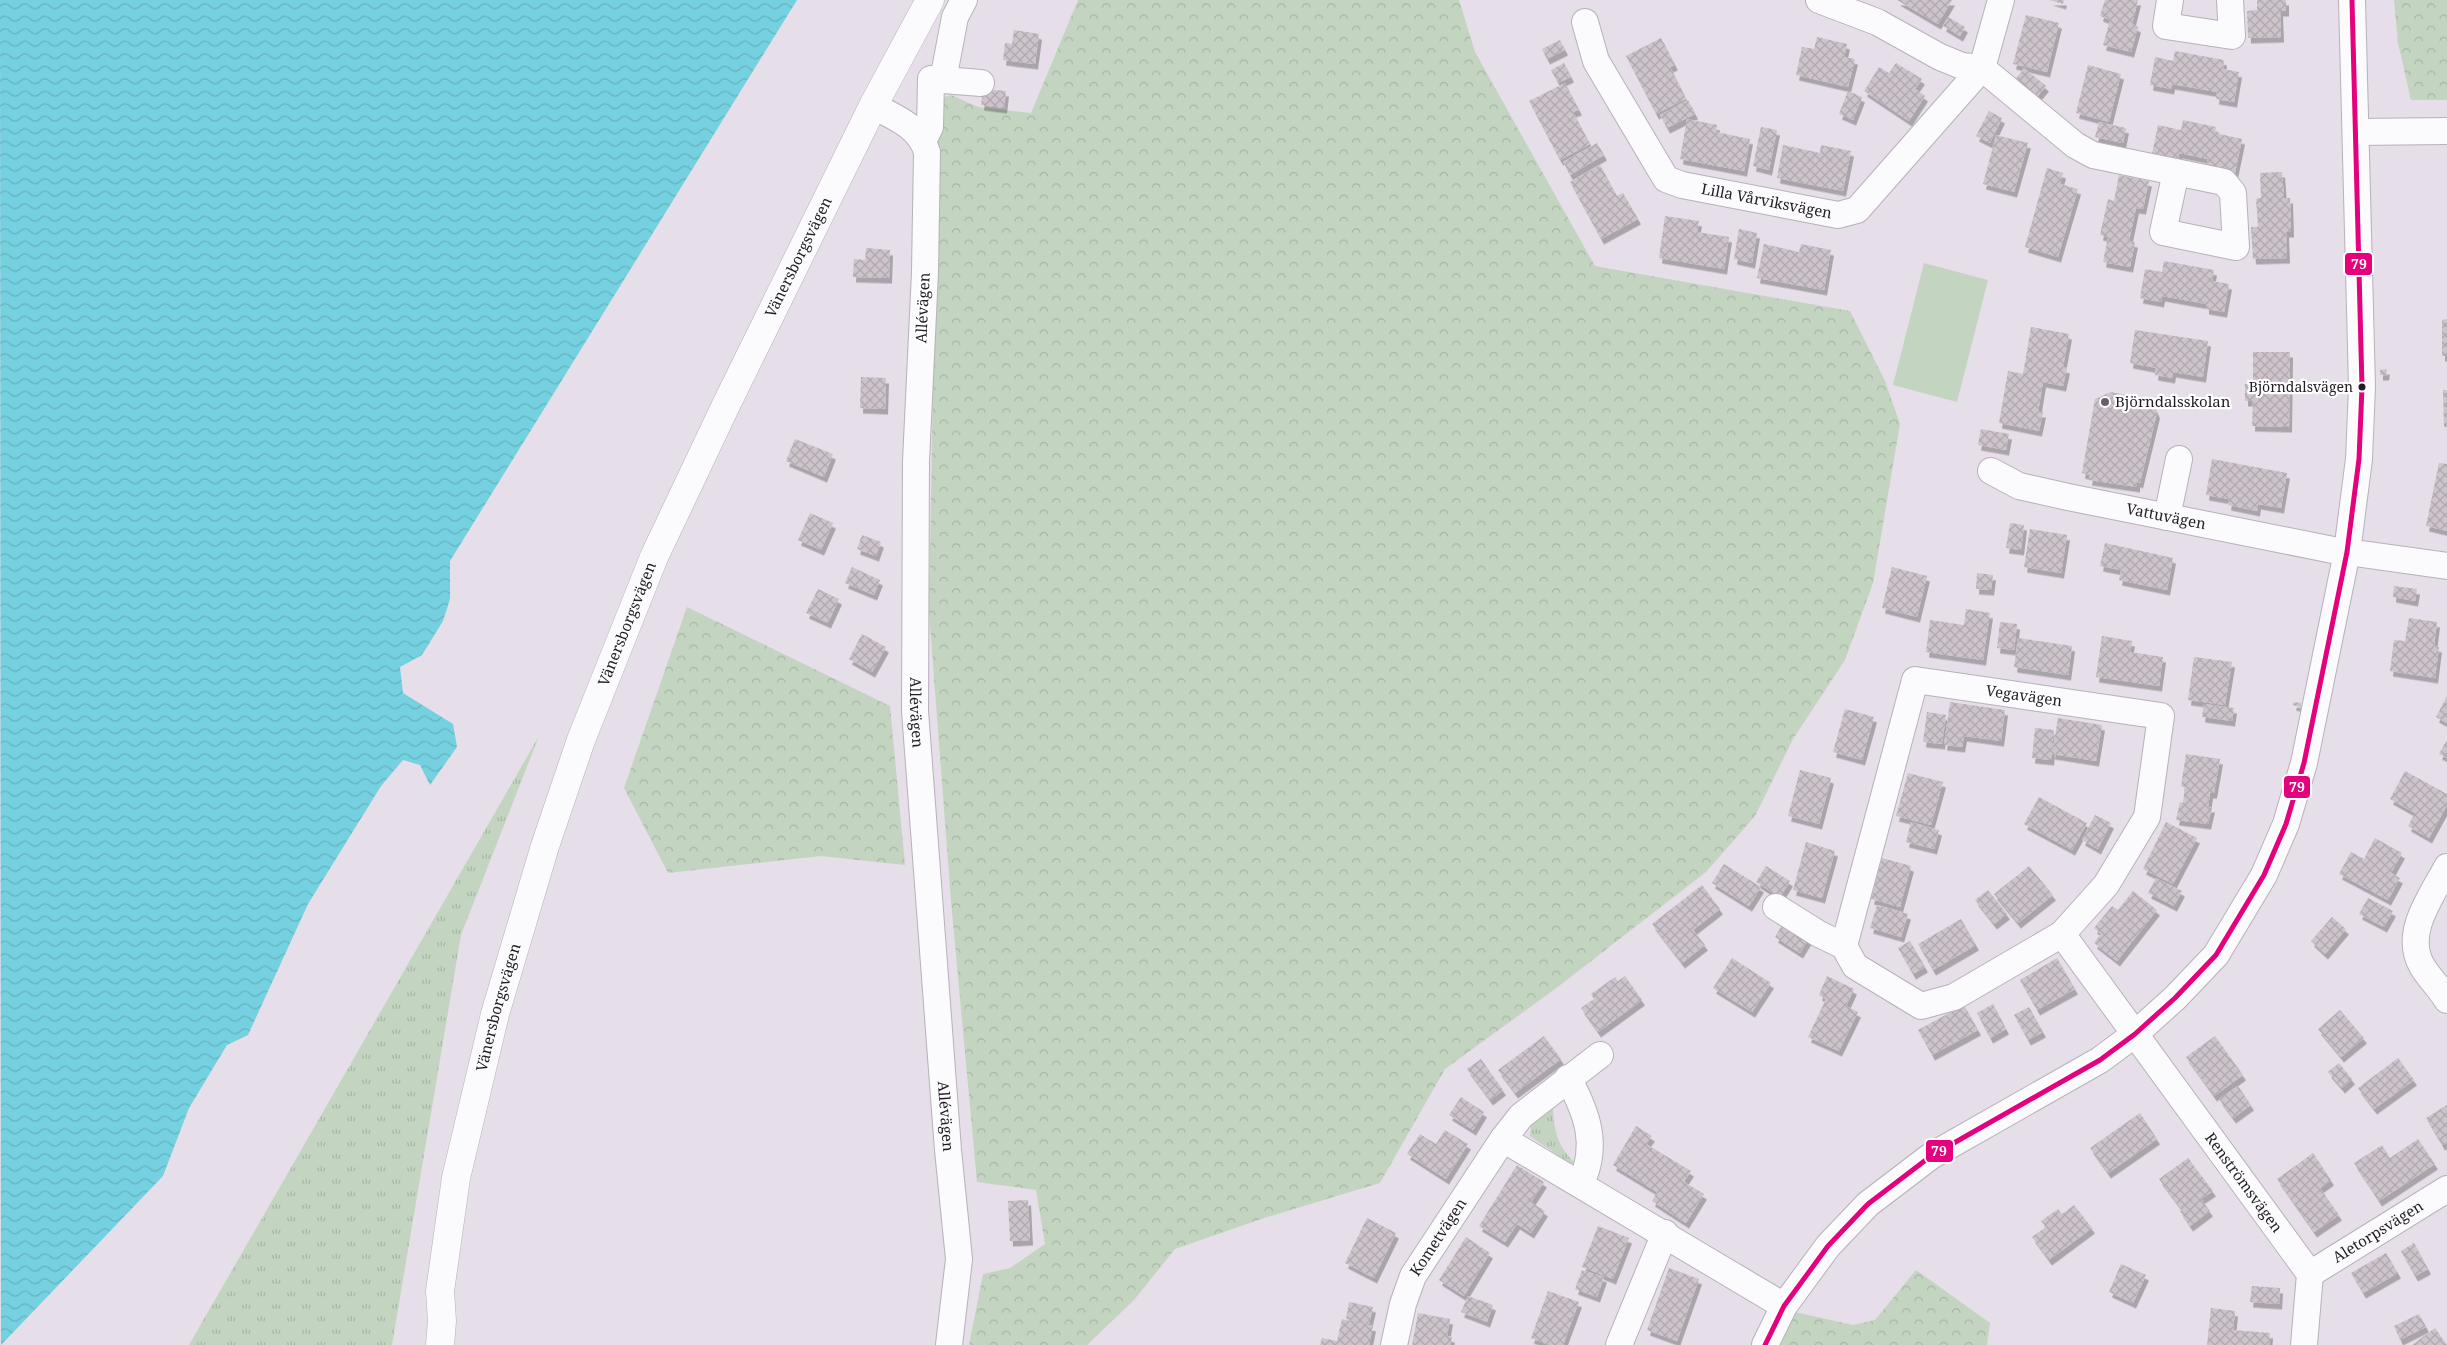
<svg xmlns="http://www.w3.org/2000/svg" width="2447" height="1345" font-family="'Noto Serif',serif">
<defs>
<pattern id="grass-tufts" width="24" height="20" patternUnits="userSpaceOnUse" patternTransform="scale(1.25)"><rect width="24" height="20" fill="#c3d5c1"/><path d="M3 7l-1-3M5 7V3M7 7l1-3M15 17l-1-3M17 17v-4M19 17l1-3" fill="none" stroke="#a7b6a6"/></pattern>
<pattern id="forest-crowns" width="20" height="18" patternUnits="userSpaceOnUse" patternTransform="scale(1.25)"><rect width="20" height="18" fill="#c3d5c1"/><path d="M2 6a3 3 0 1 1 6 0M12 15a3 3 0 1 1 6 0" fill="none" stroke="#a7b6a6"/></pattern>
<pattern id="water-waves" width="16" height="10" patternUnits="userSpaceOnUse" patternTransform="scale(1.25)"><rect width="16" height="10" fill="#75d1df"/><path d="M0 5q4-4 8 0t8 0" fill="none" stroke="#65b3bf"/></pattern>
<pattern id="building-cross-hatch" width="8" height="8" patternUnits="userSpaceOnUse" patternTransform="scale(1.25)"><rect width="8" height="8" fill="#cdc4cb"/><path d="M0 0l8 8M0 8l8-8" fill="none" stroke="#b0a8ae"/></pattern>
<filter id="shadow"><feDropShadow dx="3" dy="5.5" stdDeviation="0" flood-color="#0004"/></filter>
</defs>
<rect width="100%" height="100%" fill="#e6dee8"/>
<g fill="url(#grass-tufts)">
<path d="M539 736 461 935 392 1345H189Z"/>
<path d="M1553 1101C1553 1127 1556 1145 1575 1163L1570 1164 1530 1136 1532 1121Z"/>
</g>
<g fill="url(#forest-crowns)">
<path d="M1078 0H1459L1475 52 1595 266 1850 311 1885 381 1900 424 1873 583 1845 660 1793 739 1755 816 1706 872 1555 989 1445 1069 1380 1183 1264 1218 1175 1249 1134 1300 1087 1345H969L983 1274 1010 1268 1045 1244 1036 1190 977 1182 951 901 929 612 938 99 951 95 978 107 1031 113Z"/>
<path d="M2394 0H2447V100H2411L2398 43Z"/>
<path d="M687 607 890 706 905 865 821 856 668 873 624 788Z"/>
<path d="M1916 1270 1990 1323 1987 1345H1780L1795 1312 1853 1325 1875 1320Z"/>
</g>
<path fill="#c3d5c1" d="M1924 263 1988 280 1957 402 1893 385Z"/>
<path fill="url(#water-waves)" d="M0 0H797L450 561V599L443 621 422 655 400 667 403 693 453 724 457 747 430 785 420 765 403 760 381 786 308 904 248 1035 227 1045 189 1108 163 1176 1 1345Z"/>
<g fill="url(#building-cross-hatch)" filter="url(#shadow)">
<path d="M1897 0H1952L1938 24Z"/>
<path d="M2050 0H2064L2063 4Z"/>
<path d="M2105 0H2138L2132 24 2138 27 2131 52 2103 45 2110 20 2100 16Z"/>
<path d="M2257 0H2286V11H2280L2281 37 2248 38 2247 11 2257 10Z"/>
<path d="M2026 15 2059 23 2047 72 2013 64Z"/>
<path d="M1948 17 1965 27 1960 36 1943 26Z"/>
<path d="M1014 30 1039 34 1035 64 1003 60 1005 43 1012 44Z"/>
<path d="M1817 37 1847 44 1844 57 1855 59 1848 87 1796 75 1802 47 1814 49Z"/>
<path d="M1661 38 1675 65 1670 67 1686 99 1656 114 1626 56Z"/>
<path d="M1560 40 1565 50 1547 59 1542 49Z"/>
<path d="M2175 51 2224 60 2223 69 2239 72 2234 102 2216 99 2217 92 2172 84 2171 89 2150 85 2155 57 2173 61Z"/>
<path d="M1564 63 1571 77 1558 83 1551 70Z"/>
<path d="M1896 63 1922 79 1915 89 1925 96 1909 121 1864 91 1879 67 1889 73Z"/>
<path d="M2088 65 2121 74 2109 122 2076 113Z"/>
<path d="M2024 68 2046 86 2036 98 2015 80Z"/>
<path d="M1565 83 1579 110 1573 112 1590 144 1560 160 1529 101Z"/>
<path d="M983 89 1006 91 1004 108 981 105Z"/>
<path d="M1848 91 1862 97 1853 120 1839 114Z"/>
<path d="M1688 100 1695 114 1667 128 1660 115Z"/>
<path d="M1989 111 2002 118 1990 143 1976 136Z"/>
<path d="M1687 119 1717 125 1716 132 1750 139 1744 171 1680 159Z"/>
<path d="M2183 120 2216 127 2215 133 2242 139 2235 173 2206 168 2208 159 2179 153 2178 160 2152 154 2158 125 2181 130Z"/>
<path d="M2099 122 2126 128 2123 143 2095 137Z"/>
<path d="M1761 127 1777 130 1769 170 1753 166Z"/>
<path d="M1996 135 2028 143 2014 192 1983 184Z"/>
<path d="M1597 143 1604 155 1570 175 1563 162Z"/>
<path d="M1783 145 1820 153 1821 145 1851 151 1843 191 1777 178Z"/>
<path d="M1600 165 1617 196 1623 193 1638 219 1601 239 1570 182Z"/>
<path d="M2047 168 2063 173 2060 184 2078 189 2058 257 2025 247Z"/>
<path d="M2282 172 2284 198H2290L2291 232H2286L2287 258 2253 259 2251 227H2258L2256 199 2261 198 2260 173Z"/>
<path d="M2119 175 2149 181 2143 209 2136 208 2129 241 2135 242 2130 267 2103 262 2108 237 2100 235 2108 199 2114 201Z"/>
<path d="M1665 216 1699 221 1697 232 1729 237 1724 269 1659 258Z"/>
<path d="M1739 229 1757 233 1752 263 1734 259Z"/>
<path d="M1764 244 1799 252 1801 244 1831 250 1824 290 1757 278Z"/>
<path d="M866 248 890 250 889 278 853 277 854 259 865 260Z"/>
<path d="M2164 261 2214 270 2212 281 2229 284 2224 312 2206 309V304L2162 296 2161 302 2140 298 2145 269 2162 272Z"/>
<path d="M2447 319V356H2442V320Z"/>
<path d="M2031 327 2069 334 2063 367 2067 368 2063 386 2043 382 2038 412H2043L2039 431 1999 423 2008 371 2023 374Z"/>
<path d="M2135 330 2208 341 2203 377 2173 372 2172 378 2155 375 2156 368 2130 363Z"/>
<path d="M2253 352H2290L2289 427 2252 426 2253 401H2245V384H2253Z"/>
<path d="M2387 369 2386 375H2380V370Z"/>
<path d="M861 377 886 378 885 409 860 408Z"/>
<path d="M2443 390H2447V427H2444Z"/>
<path d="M2111 392 2151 400 2157 413 2140 483 2137 482V487L2089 480 2090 475 2082 473 2095 399Z"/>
<path d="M1981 429 2009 434 2006 450 1978 445Z"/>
<path d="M795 439 833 454 824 477 786 461Z"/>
<path d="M2212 459 2287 473 2281 508 2258 504 2257 511 2228 505 2229 499 2206 495Z"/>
<path d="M2439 463 2447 464V531L2426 526Z"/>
<path d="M810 513 833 523 821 550 798 540Z"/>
<path d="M2010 523 2024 525 2021 550 2006 548Z"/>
<path d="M2030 529 2067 535 2061 573 2024 567Z"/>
<path d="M862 535 881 542 876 556 857 549Z"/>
<path d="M2105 543 2173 558 2167 590 2119 580 2123 560 2120 570 2100 566Z"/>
<path d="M852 567 880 580 874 595 845 583Z"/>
<path d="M1892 567 1927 576 1917 617 1882 608Z"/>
<path d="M1977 573 1993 575 1991 590 1976 589Z"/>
<path d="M2394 586 2417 589 2415 601 2393 597Z"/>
<path d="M818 589 839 599 828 623 806 613Z"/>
<path d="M1966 609 1990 613 1983 660 1926 652 1930 620 1964 625Z"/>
<path d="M2409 618 2437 622 2434 646 2439 647 2435 678 2390 671 2394 640 2405 641Z"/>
<path d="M2000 622 2017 624 2014 650 1997 648Z"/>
<path d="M862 634 886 647 872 672 849 659Z"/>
<path d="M2102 636 2132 641 2130 652 2163 657 2159 686 2096 677Z"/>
<path d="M2018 638 2072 646 2068 675 2014 667Z"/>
<path d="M2194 657 2232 662 2225 705 2188 700Z"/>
<path d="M2447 696V723L2436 717Z"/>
<path d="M1950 702 2005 710 2001 741 1964 736 1962 747 1944 745Z"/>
<path d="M2294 702 2301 703V707L2293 705Z"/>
<path d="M2204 704 2234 708 2232 721 2202 717Z"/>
<path d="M1845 709 1874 717 1862 760 1833 752Z"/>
<path d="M1927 712 1946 715 1942 744 1923 742Z"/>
<path d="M2058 718 2102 725 2096 761 2052 754Z"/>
<path d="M2035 728 2054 730 2051 760 2032 758Z"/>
<path d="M2447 740V758L2439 754Z"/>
<path d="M2186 754 2220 759 2214 793H2210L2208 807H2212L2208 824 2176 820 2180 802 2183 803 2185 787 2181 786Z"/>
<path d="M1800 770 1831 778 1819 824 1788 816Z"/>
<path d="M2405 771 2447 794V805L2429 838 2408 826 2415 813 2390 799Z"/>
<path d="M1908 773 1943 782 1931 825 1896 816Z"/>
<path d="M2039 797 2087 823 2072 850 2024 824Z"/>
<path d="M2095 815 2111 823 2098 849 2082 840Z"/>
<path d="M1911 822 1939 830 1934 849 1906 842Z"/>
<path d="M2166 822 2197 838 2173 884 2143 869Z"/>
<path d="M2375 838 2402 853 2391 873 2400 878 2388 900 2339 874 2351 852 2364 859Z"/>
<path d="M1806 842 1835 851 1822 898 1793 890Z"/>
<path d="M1882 858 1911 866 1900 907 1871 899Z"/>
<path d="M1724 864 1761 887 1749 906 1712 883Z"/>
<path d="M1766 866 1790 881 1780 897 1756 882Z"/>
<path d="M2029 866 2053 895 2018 923 1994 894Z"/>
<path d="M2156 878 2182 891 2174 906 2148 893Z"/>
<path d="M1702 885 1720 909 1693 930 1705 945 1682 963 1652 924Z"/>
<path d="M1988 890 2007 914 1994 924 1975 900Z"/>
<path d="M2133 891 2157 910 2117 961 2094 943 2101 934 2094 928 2112 906 2118 910Z"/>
<path d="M2368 898 2393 911 2384 927 2359 914Z"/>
<path d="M1877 905 1908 914 1901 937 1870 928Z"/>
<path d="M2332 917 2346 929 2325 954 2311 941Z"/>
<path d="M1786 919 1811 935 1800 953 1775 937Z"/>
<path d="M1961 919 1976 945 1933 970 1918 944Z"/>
<path d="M1910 941 1925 967 1913 974 1898 948Z"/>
<path d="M1732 958 1771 983 1752 1012 1713 988Z"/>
<path d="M2057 958 2075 989 2037 1010 2020 980Z"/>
<path d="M1625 976 1642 1000 1598 1032 1581 1008 1594 999 1591 994 1615 977 1618 981Z"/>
<path d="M1827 976 1854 989 1846 1006 1858 1012 1839 1051 1808 1037 1826 999 1819 995Z"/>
<path d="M1993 1004 2006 1029 1990 1038 1977 1013Z"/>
<path d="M1964 1005 1978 1030 1932 1055 1918 1030Z"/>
<path d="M2029 1007 2043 1032 2028 1040 2014 1015Z"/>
<path d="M2340 1010 2364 1038 2341 1057 2318 1029Z"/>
<path d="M1544 1036 1561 1059 1515 1093 1498 1070Z"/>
<path d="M2215 1036 2243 1075 2214 1096 2186 1057Z"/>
<path d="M2398 1058 2414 1080 2374 1109 2358 1088Z"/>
<path d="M1481 1059 1503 1090 1490 1100 1467 1069Z"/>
<path d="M2339 1063 2352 1079 2342 1088 2328 1072Z"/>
<path d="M2238 1086 2251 1105 2233 1118 2219 1099Z"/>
<path d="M1461 1097 1484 1112 1473 1130 1449 1115Z"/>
<path d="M2447 1105V1142L2442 1145 2426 1118Z"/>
<path d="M2140 1113 2157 1139 2108 1173 2090 1148Z"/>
<path d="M1636 1126 1652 1136 1646 1144 1691 1171 1684 1182 1704 1194 1686 1223 1652 1201 1657 1192 1613 1165Z"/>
<path d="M1445 1130 1468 1144 1446 1179 1407 1154 1420 1134 1436 1144Z"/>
<path d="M2418 1139 2435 1164 2379 1201 2354 1163 2382 1145 2390 1158Z"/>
<path d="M2313 1153 2331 1180 2320 1188 2339 1215 2314 1232 2277 1179Z"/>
<path d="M2188 1158 2213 1191 2201 1199 2210 1211 2190 1226 2180 1211 2182 1210 2159 1179Z"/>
<path d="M1517 1165 1544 1182 1531 1202 1545 1211 1531 1233 1517 1224 1505 1242 1479 1226Z"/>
<path d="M1028 1200 1030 1240 1010 1241 1008 1201Z"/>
<path d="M2074 1205 2092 1228 2049 1260 2032 1237 2046 1227 2041 1221 2058 1209 2062 1214Z"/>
<path d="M1367 1218 1396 1233 1374 1278 1345 1263Z"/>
<path d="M1598 1226 1629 1238 1613 1279 1582 1267Z"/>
<path d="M1466 1237 1490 1253 1464 1296 1439 1280Z"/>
<path d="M2414 1243 2428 1269 2415 1276 2401 1251Z"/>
<path d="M2386 1253 2398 1273 2363 1293 2351 1273Z"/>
<path d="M2121 1264 2146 1275 2133 1303 2109 1292Z"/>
<path d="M1669 1268 1699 1279 1677 1341 1647 1330Z"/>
<path d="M1582 1270 1604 1277 1597 1297 1575 1289Z"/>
<path d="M2252 1286 2280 1288 2279 1304 2250 1302Z"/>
<path d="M1548 1291 1579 1302 1563 1345H1550L1531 1338Z"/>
<path d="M1468 1296 1493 1305 1487 1322 1461 1312Z"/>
<path d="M1349 1302 1373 1307 1369 1324 1346 1319Z"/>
<path d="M2211 1308 2235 1311 2233 1330 2270 1333 2269 1345H2207Z"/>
<path d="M1418 1313 1450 1319 1447 1336 1452 1337 1450 1345H1412Z"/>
<path d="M2419 1314 2426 1327 2400 1340 2394 1326Z"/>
<path d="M1342 1319 1373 1326 1369 1345H1320L1322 1338 1337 1341Z"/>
<path d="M2435 1328 2447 1345H2412Z"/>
</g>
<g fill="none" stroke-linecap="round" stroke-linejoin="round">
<g stroke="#b7b1b9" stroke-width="28">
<g id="minor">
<path d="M1819 0 1877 22 1940 57 1962 66 1982 68 2075 145 2093 155 2224 182 2233 193 2236 247 2163 232 2176 172"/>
<path d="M2170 0 2166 26 2232 36 2230 0"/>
<path id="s1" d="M1585 22 1596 61 1666 179 1682 185 1838 215 1857 210 1982 68 2001 0"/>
<path d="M943 80 955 17 964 0"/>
<path id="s2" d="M873 106C895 117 920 127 927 152L925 272 916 461 915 711 948 1150 959 1259 949 1345"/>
<path d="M2356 132 2447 131"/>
<path d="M924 139 930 127 931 79 981 83"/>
<path id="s3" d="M1991 471 2019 486 2068 497 2333 550 2447 566"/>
<path d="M2167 517 2179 459"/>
<path d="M1915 680 2161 716 2147 817 2106 885 2062 934 1954 997 1921 1006 1855 966 1844 946Z"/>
<path d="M2447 867C2431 897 2403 933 2422 966 2429 978 2440 988 2447 1000"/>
<path d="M1776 907 1819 934 1844 946"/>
<path id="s4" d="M2062 934 2310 1274 2304 1345"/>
<path d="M1568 1078C1587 1113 1599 1145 1581 1183"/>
<path d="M1503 1139 1784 1306"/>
<path id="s5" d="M2310 1274 2447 1189"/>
<path id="s6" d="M1394 1345 1403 1304 1413 1276 1503 1139 1521 1116 1600 1055"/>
<path d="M1619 1345 1665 1233"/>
<path d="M1765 1345 1784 1306 1828 1246 1868 1204 1931 1156 2100 1060 2135 1034 2175 998 2216 955 2264 875 2286 824 2304 763 2347 552 2359 459 2362 387 2352 0"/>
</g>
</g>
<g stroke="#b7b1b9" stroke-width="29">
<g id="major">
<path id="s7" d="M440 1345 442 1321 440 1291 456 1178 495 1014 545 846 581 740 654 557 727 403 873 106 930 0"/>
</g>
</g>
<use href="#minor" stroke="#fbfafc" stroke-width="26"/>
<use href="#major" stroke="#fbfafc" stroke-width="28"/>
<g stroke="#fff" stroke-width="9">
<path id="bus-1" d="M1765 1345 1784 1306 1828 1246 1868 1204 1931 1156 2100 1060 2135 1034 2175 998 2216 955 2264 875 2286 824 2304 763 2347 552 2359 459 2362 387 2352 0"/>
</g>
<use href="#bus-1" stroke="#e5007d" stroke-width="5"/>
</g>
<circle fill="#211c23" stroke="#fff" stroke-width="2" cx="2362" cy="387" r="4.5"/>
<circle fill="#666068" stroke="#fff" stroke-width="2" cx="2105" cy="402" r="5"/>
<g text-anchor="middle" stroke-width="4.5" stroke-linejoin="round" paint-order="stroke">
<g font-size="14" fill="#211c23" stroke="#fff" text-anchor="end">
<text x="2353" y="392">Björndalsvägen</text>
</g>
<g font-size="15" fill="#211c23" stroke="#fff">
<text dy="5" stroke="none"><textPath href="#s1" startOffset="281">Lilla Vårviksvägen</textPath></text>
<text dy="5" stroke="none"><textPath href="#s7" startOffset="1154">Vänersborgsvägen</textPath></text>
<text transform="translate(923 308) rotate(-87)" y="5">Allévägen</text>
<text dy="5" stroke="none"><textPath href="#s3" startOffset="182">Vattuvägen</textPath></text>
<text dy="5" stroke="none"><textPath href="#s7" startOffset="749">Vänersborgsvägen</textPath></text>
<text transform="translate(2024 696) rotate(8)" y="5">Vegavägen</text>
<text dy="5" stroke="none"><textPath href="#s2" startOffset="634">Allévägen</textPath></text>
<text dy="5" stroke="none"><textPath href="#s7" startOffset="344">Vänersborgsvägen</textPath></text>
<text dy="5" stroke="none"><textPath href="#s2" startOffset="1039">Allévägen</textPath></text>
<text dy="5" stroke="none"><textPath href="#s4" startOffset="308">Renströmsvägen</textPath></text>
<text dy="5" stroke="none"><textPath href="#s5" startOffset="80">Aletorpsvägen</textPath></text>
<text dy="5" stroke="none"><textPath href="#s6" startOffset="118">Kometvägen</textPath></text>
</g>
<g font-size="15" fill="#211c23" stroke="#fff" text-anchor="start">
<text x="2115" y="407">Björndalsskolan</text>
</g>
</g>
<g stroke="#fff" stroke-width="2">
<rect x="2344" y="252" width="29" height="24" rx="5" fill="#e5007d"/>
<rect x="2283" y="775" width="28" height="24" rx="5" fill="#e5007d"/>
<rect x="1925" y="1139" width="29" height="24" rx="5" fill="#e5007d"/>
</g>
<g font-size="14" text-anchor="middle" font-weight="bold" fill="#fff">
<text x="2359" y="269">79</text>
<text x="2297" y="792">79</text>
<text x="1939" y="1156">79</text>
</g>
</svg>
